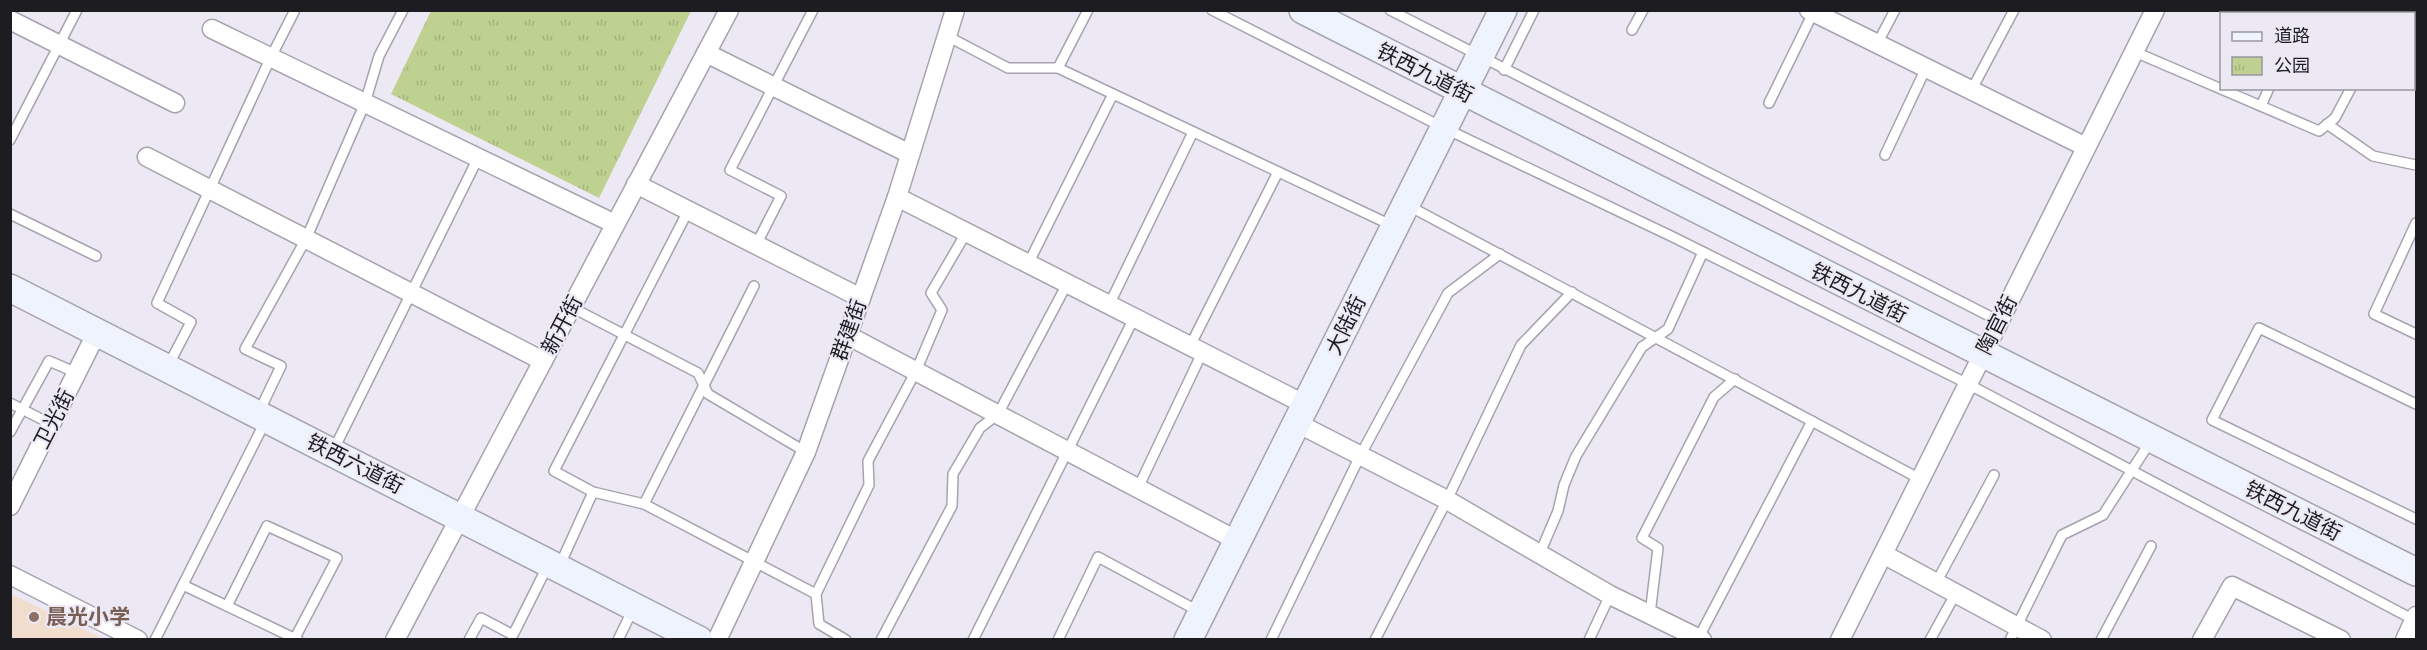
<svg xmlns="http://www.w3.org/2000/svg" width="2427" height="650" font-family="Mulish,'Noto Sans SC',sans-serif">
<defs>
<pattern id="park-tufts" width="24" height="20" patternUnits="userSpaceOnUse" patternTransform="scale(1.5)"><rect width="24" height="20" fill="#bfd191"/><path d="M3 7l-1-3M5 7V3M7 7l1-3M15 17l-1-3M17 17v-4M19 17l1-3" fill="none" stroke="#a4b37d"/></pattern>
</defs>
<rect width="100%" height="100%" fill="#ece9f5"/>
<path fill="#f1ddce" d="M11 594 104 639H11Z"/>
<path fill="url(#park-tufts)" d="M431 11V10L691 11 599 198 391 94Z"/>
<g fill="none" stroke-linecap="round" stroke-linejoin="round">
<g stroke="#a6a3af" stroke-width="12">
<g id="lane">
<path d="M1212 10 1444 128 1673 237 1968 384 2416 621"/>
<path d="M1390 10 1999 321"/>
<path d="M2255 14 2257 10"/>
<path d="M2306 14 2307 10"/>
<path d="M2391 14 2392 10"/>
<path d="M1632 30 1643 10"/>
<path d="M947 36 1008 68H1058L1393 226"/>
<path d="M1877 44 1895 10"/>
<path d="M2135 52 2319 131 2335 118 2351 88"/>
<path d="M1058 68 1088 10"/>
<path d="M1504 70 1534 10"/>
<path d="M1971 91 2014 10"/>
<path d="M1769 103 1813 13"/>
<path d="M2261 106 2269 88"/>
<path d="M2327 124 2373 156 2416 165"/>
<path d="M10 140 77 10"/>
<path d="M1885 155 1926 68"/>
<path d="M1409 206 1920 479"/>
<path d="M10 214 96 256"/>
<path d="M2416 223 2374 314 2416 334"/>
<path d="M756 245 781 196 730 170 813 10"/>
<path d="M1028 264 1113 94"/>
<path d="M754 286 644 504 816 594 819 624 846 640"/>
<path d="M1109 305 1193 132"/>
<path d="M571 307 698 373 708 394 806 452"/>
<path d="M1190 346 1278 172"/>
<path d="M168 366 191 322 157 303 271 57 295 10"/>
<path d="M10 403 51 424"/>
<path d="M2416 404 2259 328 2212 420 2416 519"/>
<path d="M259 412 281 366 245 349 306 239 365 103 379 56 403 10"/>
<path d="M10 432 49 361 77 373"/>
<path d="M333 451 478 158"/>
<path d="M1138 488 1202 353"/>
<path d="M644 504 593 492 554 471 688 211"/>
<path d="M1540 553 1558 511 1564 485 1576 456 1642 347 1668 329 1703 252"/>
<path d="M559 567 593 492"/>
<path d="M1936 583 1994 475"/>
<path d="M183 585 298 640"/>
<path d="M816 594 869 485 868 461 916 371 942 310 931 293 966 233"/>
<path d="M227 606 267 526 337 558 295 638"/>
<path d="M1650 614 1658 548 1642 538 1714 397 1735 379"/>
<path d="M1698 639 1812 421"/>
<path d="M155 640 265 422"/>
<path d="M469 640 481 618 513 635 548 565"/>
<path d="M618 640 633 609"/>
<path d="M881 640 952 506 953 474 980 428 998 414 1067 284"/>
<path d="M973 640 1134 318"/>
<path d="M1058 640 1098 557 1200 612"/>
<path d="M1271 640 1360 456 1448 293 1500 254"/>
<path d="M1375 640 1447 500 1521 345 1572 292"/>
<path d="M1589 640 1610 595"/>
<path d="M1930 640 1956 593"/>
<path d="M2010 640 2062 535 2103 515 2150 442"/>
<path d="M2101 640 2151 546"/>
</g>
</g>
<g stroke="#a6a3af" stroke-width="21">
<g id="street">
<path d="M1809 10 2086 147"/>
<path d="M10 20 175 103"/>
<path d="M212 29 615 224"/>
<path d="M706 53 910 154"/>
<path d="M147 157 543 361"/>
<path d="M636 184 861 298"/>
<path d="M897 197 1306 405"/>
<path d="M847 335 1238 541"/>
<path d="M1297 423 1447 500 1610 595 1702 640"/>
<path d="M10 506 97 332"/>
<path d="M1883 554 2042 640"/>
<path d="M10 575 138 640"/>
<path d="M395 640 729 10"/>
<path d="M717 640 806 452 897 197 955 10"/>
<path d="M1840 640 2155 10"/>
<path d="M2202 640 2232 586 2341 640"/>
<path d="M2405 640 2416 616"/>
</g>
</g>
<g stroke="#a6a3af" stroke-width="30">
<g id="secondary">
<path d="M1303 10 2416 572"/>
<path d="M10 288 699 640"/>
<path d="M1188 640 1503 10"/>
</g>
</g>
<use href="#lane" stroke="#fff" stroke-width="9"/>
<use href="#street" stroke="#fff" stroke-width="18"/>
<use href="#secondary" stroke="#eef3fe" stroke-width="27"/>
</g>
<circle fill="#8d6e63" stroke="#ece9f5" stroke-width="2" cx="34" cy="617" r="6"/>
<g text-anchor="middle" stroke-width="4.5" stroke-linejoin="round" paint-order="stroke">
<g font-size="21" fill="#1d1c20" stroke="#ece9f5">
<text transform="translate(1425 73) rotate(27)" y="7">铁西九道街</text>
<text transform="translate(1859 293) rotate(27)" y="7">铁西九道街</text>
<text transform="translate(562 325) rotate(-62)" y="7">新开街</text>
<text transform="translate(1346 325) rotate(-64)" y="7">大陆街</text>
<text transform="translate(1997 325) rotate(-63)" y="7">陶官街</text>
<text transform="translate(849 330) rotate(-70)" y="7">群建街</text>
<text transform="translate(54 419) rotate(-63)" y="7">卫光街</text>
<text transform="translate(355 464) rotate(27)" y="7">铁西六道街</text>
<text transform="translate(2293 511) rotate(27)" y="7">铁西九道街</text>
</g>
<g font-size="21" font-weight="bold" fill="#785e54" stroke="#ece9f5" text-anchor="start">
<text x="46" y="624">晨光小学</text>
</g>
</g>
<rect width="2427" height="650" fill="none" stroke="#1d1c20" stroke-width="24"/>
<rect x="2220" y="12" width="195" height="78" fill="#ece9f5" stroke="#9997a0" stroke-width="1.5"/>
<rect x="2232" y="32" width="30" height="9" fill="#eef3fe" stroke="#9997a0" stroke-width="1.5"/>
<text x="2274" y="42" font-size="18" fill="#1d1c20">道路</text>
<rect x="2232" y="57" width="30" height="18" fill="url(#park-tufts)" stroke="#9997a0" stroke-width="1.5"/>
<text x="2274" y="72" font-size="18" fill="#1d1c20">公园</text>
</svg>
